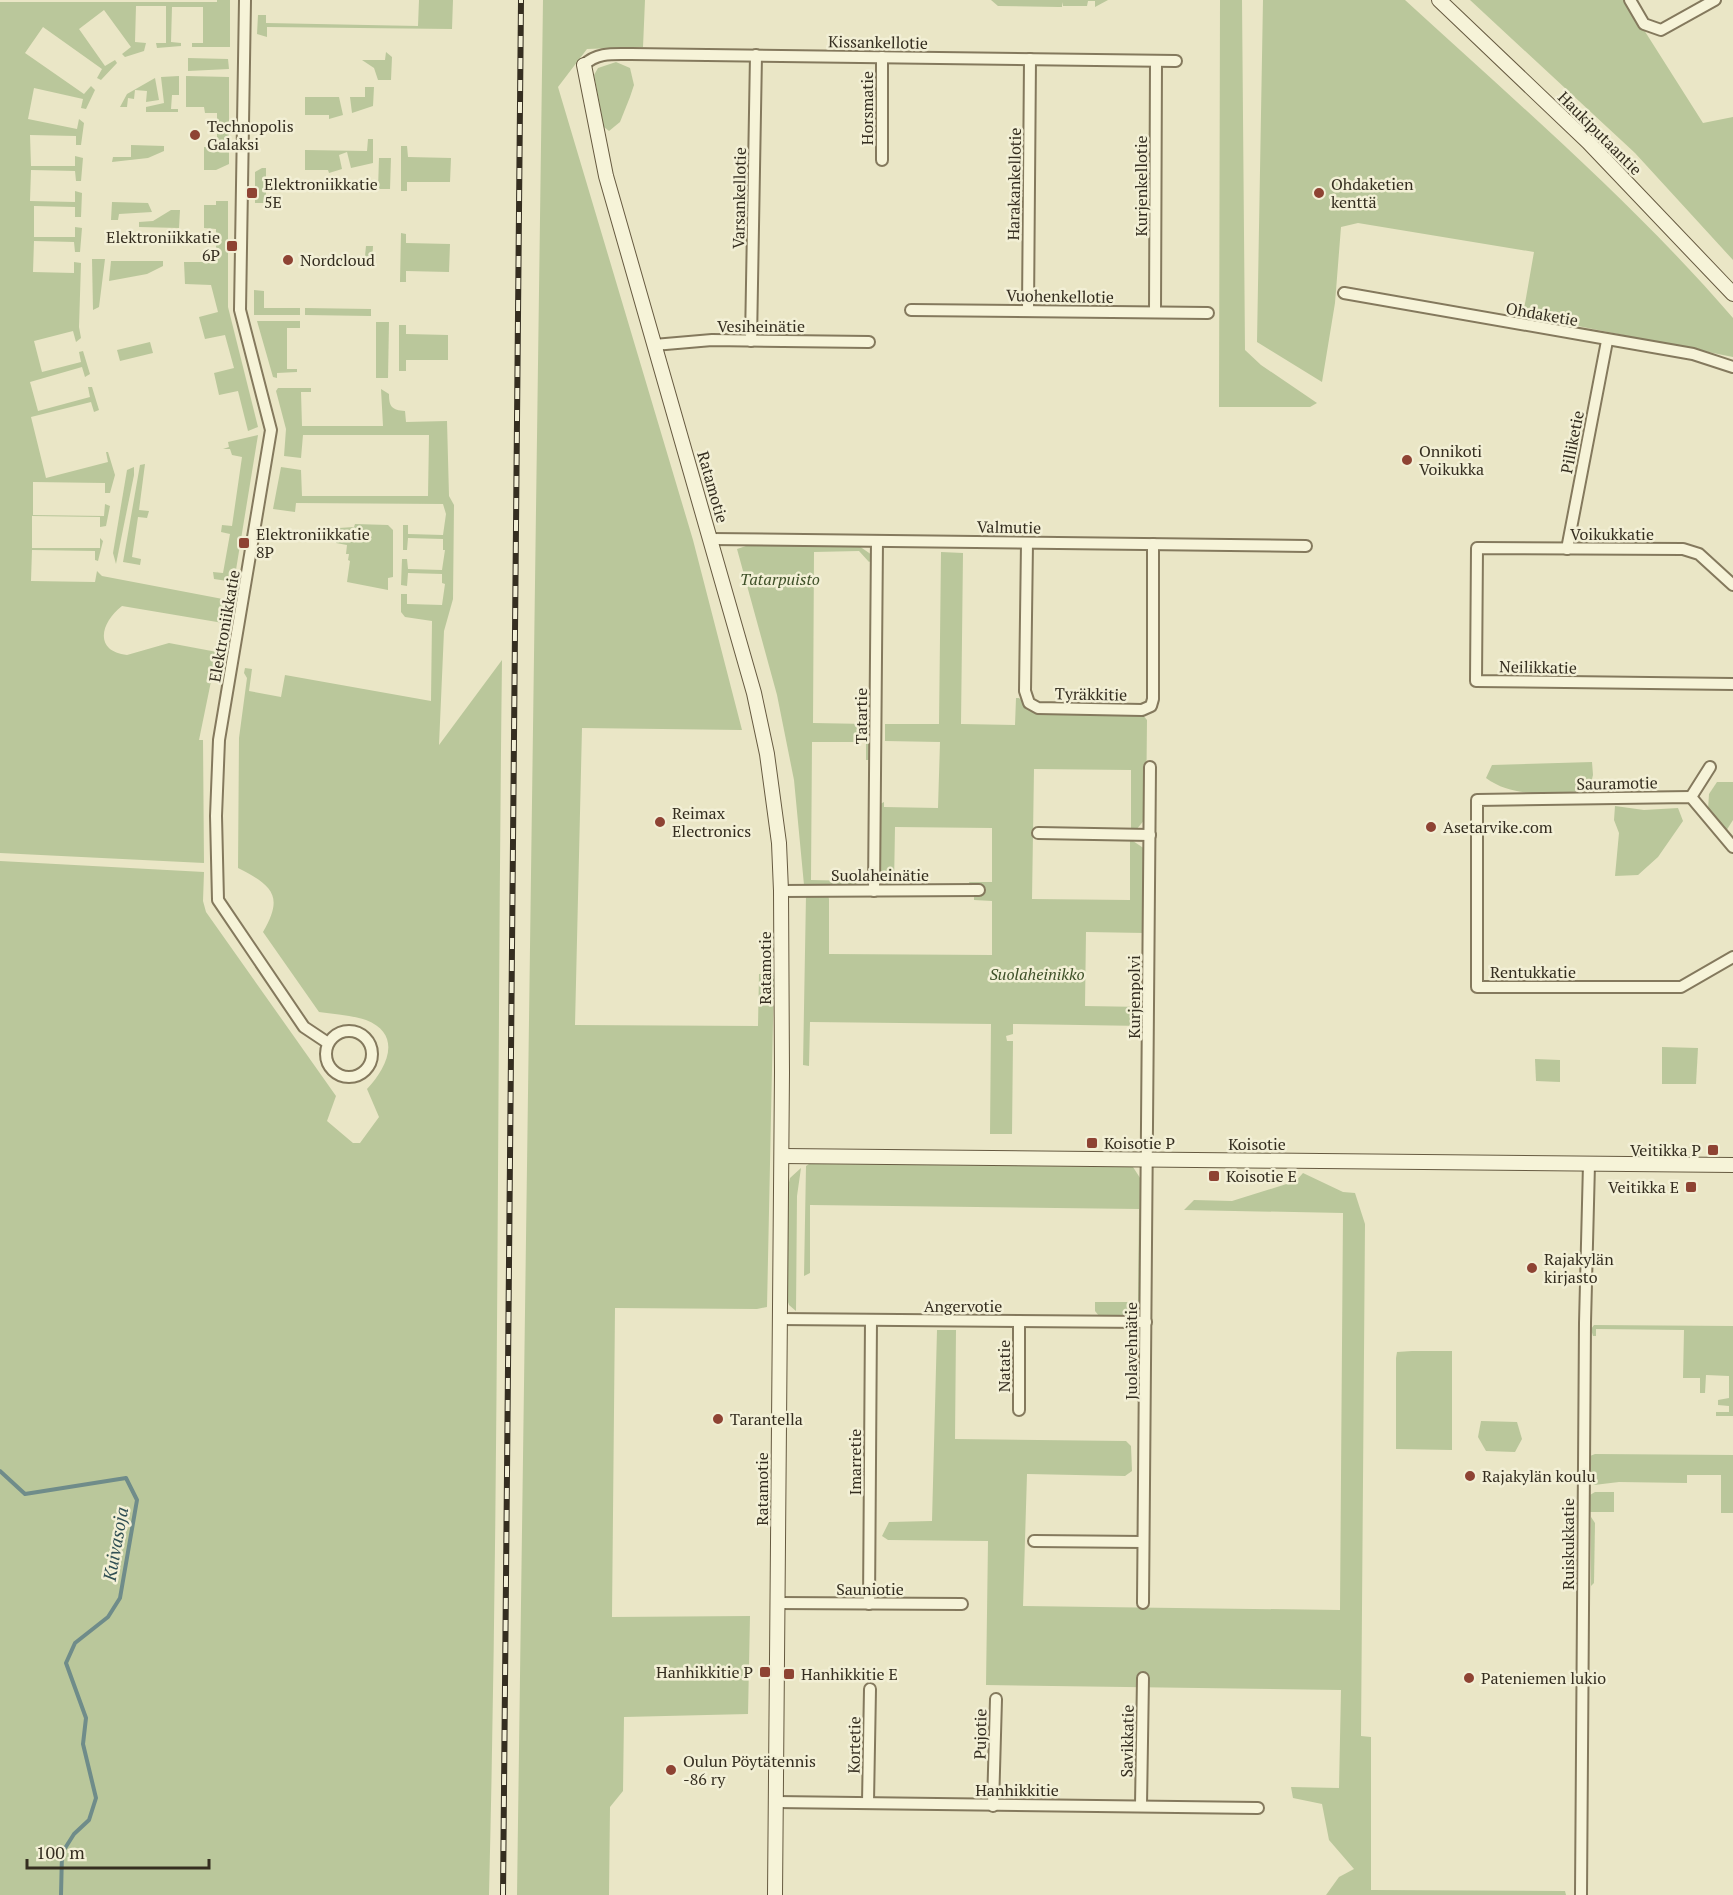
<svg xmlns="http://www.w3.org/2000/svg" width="1733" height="1895" font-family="'PT Serif',serif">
<rect width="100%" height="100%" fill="#eae6c6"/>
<g fill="#bac79b">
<path d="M217 0H230V47H192V43H203V7H172L171 42 181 43V46L157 48 156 43H166V6H136L135 42 146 43 144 51 125 57 122 54 131 47 104 10 79 29 105 66 115 60 117 63 101 80 97 78 102 69 43 27 25 53 84 94 91 86 95 90 86 109 81 108 83 99 34 88 28 119 77 129 79 119 84 123 81 145H76V136L30 135 31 166H75V156L83 158 81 181H76L75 171 31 170 30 201 75 202V191L82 193 81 217H75V207L34 206V237H75V227L82 228 80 252H75L74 242 34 241 33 272 74 273V262L81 263 79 327 81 338 76 342 73 331 34 341 42 372 81 362 79 352 83 351 90 374 85 377 82 367 30 382 38 411 90 397 88 387H92L99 410 94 412 91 402 31 417 46 478 108 462 106 452H108L115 475 110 493H105V483L33 482V515L104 516 105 504 110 506 106 526 100 527V517L32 516V548H100V538L103 541 98 561 95 560V551L32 550 31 581 95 582 97 571 102 576 228 600 229 607H226L223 623 122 606C101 622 93 651 127 655L169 643 217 652 199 740H203L204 863 0 853V2H217Z"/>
<path d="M419 0H453L452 29 267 27V37L257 34 258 15H266V23L418 26Z"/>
<path d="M543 0H645L643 47 587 49 558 87 693 540 742 730 582 728 575 1025 758 1026 759 974H774L767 1307 757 1309 615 1308 612 1617 750 1616 748 1714 624 1717 623 1791 610 1807 609 1895H517Z"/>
<path d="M991 0H1108L1095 7V1H1088L1087 6H1063L1062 2V7H1059L998 6Z"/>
<path d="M1220 0H1242L1245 350 1261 365 1317 403 1310 407H1219Z"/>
<path d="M1263 0H1405C1517 103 1633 202 1733 318V357L1523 315 1534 252 1358 223 1341 227 1335 303 1322 382 1257 342Z"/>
<path d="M1470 0H1625L1703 123 1733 117V260L1635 153Z"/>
<path d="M386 52 392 57 391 80H378L374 68 362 60H385Z"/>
<path d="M188 58 228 59 229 69 188 71Z"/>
<path d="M616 62 630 68 634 85 630 97 620 122 609 131 604 127 594 75 598 68Z"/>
<path d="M179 76V95H172L171 109H178V112H146V107L164 103 161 77Z"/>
<path d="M186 76 229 77V164L216 170H204V147H217V113H205L204 107H186Z"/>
<path d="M155 78 159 100 146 102 147 91 135 90 134 99 128 98 127 107H120L127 94Z"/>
<path d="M365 87H374L373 106 352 113 350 97H365Z"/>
<path d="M305 97H339L343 115 329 119V115H305Z"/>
<path d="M368 139H373V163L351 168 347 152 339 155 342 169 329 173 328 170H305V150L367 151Z"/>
<path d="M131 145 164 146V151L148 158 112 162 113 157H131Z"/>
<path d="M401 146H407L408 157 451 158 450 182H407V191H401Z"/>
<path d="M379 158H391L390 189H378Z"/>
<path d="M262 168H266V203H255V172Z"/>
<path d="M216 201H228V307L258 427 248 431 238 391 219 395 214 373 234 368 225 335 205 339 199 317 218 312 211 285 185 284 184 262H216V229L204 228V205H216Z"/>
<path d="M112 202 148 203 152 212 119 214 118 220H111Z"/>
<path d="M171 210H180L179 228 139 227V222L153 221Z"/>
<path d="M401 233 406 234V243L450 244 449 272 406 271V282H400Z"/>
<path d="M366 246H373L372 267H324V256H365Z"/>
<path d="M92 259H105L99 307 93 310Z"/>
<path d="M111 261H163V266L147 274 109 281Z"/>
<path d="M254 290 264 291V308H300V315H254Z"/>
<path d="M305 308 371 309V316L305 315Z"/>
<path d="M257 321H300V328H287V369H297V372L277 373V378L273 377Z"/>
<path d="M376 322H389L388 378H376Z"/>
<path d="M399 325H406V334L448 335V360H406V371H399Z"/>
<path d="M150 342 153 353 120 361 117 350Z"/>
<path d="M278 388H311V392H301L302 426H383L381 389 389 394C389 407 392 410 405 411L406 422 447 421 449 496 454 505 453 599 444 631 439 745 502 660C497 1071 499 1483 489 1895H0V861L204 872 203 901 206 912 336 1096 327 1121 353 1143H360L379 1117 367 1089C386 1069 404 1035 366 1020 351 1015 334 1014 319 1012L263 932C285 895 271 885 238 868L239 738 247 678 244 673 245 668 252 669 249 691 281 697 285 675 431 701 432 621 405 617 401 612V594H407V604L442 605 445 584 442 583V574L408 573 407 586 401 585 402 559H407L408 569 442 570 445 550H443V539L408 538 407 550H403V525H408V534L443 535 446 514 443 504 296 503 295 512 273 509 281 467 301 470 302 496H428L429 435H303L301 458 284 456 286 429 276 391Z"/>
<path d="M258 435 234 582 214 579 213 572 223 573 230 534 221 532 222 525 232 526 242 457 232 455 230 449H223L229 447 228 442Z"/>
<path d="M145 464 139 510 149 511 147 518 138 517 132 557 141 559 140 565 123 562 140 465Z"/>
<path d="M134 467V475L116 564 113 553 127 470Z"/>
<path d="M355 524 388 525 393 530V577L388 578V590L347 582 350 561 348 560 349 554H346L347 545 336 543 339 528 354 527Z"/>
<path d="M746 546H859L872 555V560L869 562 859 551 814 552 813 723 867 724V697L872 699 871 760H866V742H812L811 880 856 881V885H804L794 780 777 695 737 549Z"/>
<path d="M941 552 963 553 961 724 1015 725 1016 698H1019L1034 712 1042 713H1141L1147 720 1146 818 1136 830 1131 829V770L1034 769 1032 899 1130 900V839L1145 849V933L1086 932 1085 1006 1144 1007V1026L1013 1024V1034L1006 1036 1007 1041H1013L1012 1134H990L991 1024 810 1022 809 1066 803 1065 806 895H828L829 899V954L992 955V901L974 900V887L970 886 969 882H992V828L895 827 894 886 885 883 879 872 880 804 884 802V807L938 808 940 742 885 741V724H939Z"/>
<path d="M1592 762 1593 775 1589 791C1554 792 1516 800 1486 778L1492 765Z"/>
<path d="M1717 782H1733V820L1726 831 1708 810 1709 794Z"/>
<path d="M1615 806 1644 810 1678 808 1683 821 1658 857 1638 875 1615 876 1619 833 1614 820Z"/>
<path d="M1662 1047 1698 1048 1696 1084H1662Z"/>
<path d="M1535 1059 1560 1060V1082L1536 1081Z"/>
<path d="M809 1164 1133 1167 1142 1181 1140 1308 1129 1316H1099L1095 1311V1302H1138L1139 1209 810 1205V1273L804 1276 806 1166Z"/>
<path d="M801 1168 797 1196 796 1311 789 1305 787 1299 788 1187 790 1178Z"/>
<path d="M1303 1173 1343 1192 1355 1193 1365 1224 1361 1736 1371 1737V1890L1565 1891 1566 1895H1326L1339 1877 1354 1869 1329 1840 1322 1804 1293 1798 1291 1787 1339 1788 1341 1690 986 1685 988 1541 888 1540 882 1536 889 1522 932 1521 937 1330H956L955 1439 1126 1441 1131 1446 1132 1471 1125 1476 1027 1474 1023 1606 1340 1610 1343 1213 1184 1210 1194 1200 1232 1201 1296 1181Z"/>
<path d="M1594 1325 1733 1326V1416H1716V1412H1729V1406L1718 1405V1400L1729 1398V1376L1706 1375 1705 1393H1700V1378H1683L1684 1330 1596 1329V1336H1593L1591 1329Z"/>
<path d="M1412 1351H1452V1450L1396 1449V1358L1397 1352Z"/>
<path d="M1481 1421 1517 1422 1522 1439 1515 1452 1486 1451 1478 1437Z"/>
<path d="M1595 1454 1733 1455V1513H1721V1475H1687V1483L1619 1482 1594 1485 1590 1480V1456Z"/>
<path d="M1595 1492H1614V1512H1590V1495Z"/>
<path d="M1591 1517 1595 1523 1594 1583 1591 1586Z"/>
</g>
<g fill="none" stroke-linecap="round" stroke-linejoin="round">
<path stroke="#6f8c8a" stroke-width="4" d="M0 1471 25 1494 126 1478 137 1500 120 1598 108 1617 75 1643 66 1663 86 1718 83 1744 96 1798 89 1820 74 1834 62 1853 61 1895"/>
<g stroke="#84795d" stroke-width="14">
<g id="street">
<path d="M245 0 240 310 271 430 219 740 216 816 218 900 304 1027 328 1043"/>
<path d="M1630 0 1644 24 1661 30 1715 0"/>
<path d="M882 57V160"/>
<path d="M584 65C597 52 614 54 631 54L1176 61"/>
<path d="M1344 293 1693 354 1733 367"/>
<path d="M911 310 1208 313"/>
<path d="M1028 310 1030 59"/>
<path d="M1155 312 1156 61"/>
<path d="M751 341 756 55"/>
<path d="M654 345 712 340 869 342"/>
<path d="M711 539 1306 546"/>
<path d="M1027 543 1025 691 1029 703 1038 708 1142 710 1151 706 1153 699V544"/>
<path d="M1567 549 1607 341"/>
<path d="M1733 585 1699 554 1683 549 1477 548 1476 681 1733 684"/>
<path d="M1691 797 1710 767"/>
<path d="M1038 833 1150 835"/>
<path d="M1733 847 1691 797 1477 800V987H1681L1733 957"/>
<path d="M781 891 979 890"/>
<path d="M874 891 877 541"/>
<circle cx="349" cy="1054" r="23"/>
<path d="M780 1319 1146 1322"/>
<path d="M1019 1321V1410"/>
<path d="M1034 1541 1143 1542"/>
<path d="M778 1603 962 1604"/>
<path d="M1143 1603 1150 767"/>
<path d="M869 1604 871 1320"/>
<path d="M776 1802 1258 1808"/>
<path d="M868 1802 870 1689"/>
<path d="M1141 1805 1143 1678"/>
<path d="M993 1806 996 1699"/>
<path d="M1581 1895 1585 1323 1589 1164"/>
</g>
</g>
<g stroke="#665a40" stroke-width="16">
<g id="secondary">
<path d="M1439 0 1588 142 1733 294"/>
<path d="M584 65 606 176 754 693 767 754 779 843 781 891 782 1072 775 1895"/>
<path d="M782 1156 1733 1165"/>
</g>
</g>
<use href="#street" stroke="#f6f3d8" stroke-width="10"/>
<use href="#secondary" stroke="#f6f3d8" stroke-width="14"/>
<g stroke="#352e20" stroke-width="6">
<path id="rail" d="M503 1895 521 0"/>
</g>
<use href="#rail" stroke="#f2efd5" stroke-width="4" stroke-dasharray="11" stroke-linecap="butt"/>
</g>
<g fill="#8e4333" stroke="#f2efd5" stroke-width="2">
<circle cx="195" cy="135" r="6"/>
<rect x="246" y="187" width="12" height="12" rx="3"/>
<circle cx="1319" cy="193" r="6"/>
<rect x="226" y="240" width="12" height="12" rx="3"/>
<circle cx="288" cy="260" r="6"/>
<circle cx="1407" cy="460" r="6"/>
<rect x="238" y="537" width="12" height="12" rx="3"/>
<circle cx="660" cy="822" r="6"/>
<circle cx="1431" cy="827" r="6"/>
<rect x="1086" y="1137" width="12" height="12" rx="3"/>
<rect x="1707" y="1144" width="12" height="12" rx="3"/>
<rect x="1208" y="1170" width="12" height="12" rx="3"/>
<rect x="1685" y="1181" width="12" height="12" rx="3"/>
<circle cx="1532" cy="1268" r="6"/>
<circle cx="718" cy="1419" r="6"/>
<circle cx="1470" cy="1476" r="6"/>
<rect x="759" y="1666" width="12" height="12" rx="3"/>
<rect x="783" y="1668" width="12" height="12" rx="3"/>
<circle cx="1469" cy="1678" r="6"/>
<circle cx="671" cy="1770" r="6"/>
</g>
<g text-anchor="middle" stroke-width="5" stroke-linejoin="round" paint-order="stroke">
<g font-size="16" fill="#352e20" stroke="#f2efd5">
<text transform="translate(878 42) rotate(1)" y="6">Kissankellotie</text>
<text transform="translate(867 108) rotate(-90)" y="6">Horsmatie</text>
<text transform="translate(1600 133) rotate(45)" y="6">Haukiputaantie</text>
<text transform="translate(1014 184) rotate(-89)" y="6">Harakankellotie</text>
<text transform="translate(1141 186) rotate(-90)" y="6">Kurjenkellotie</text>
<text transform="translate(739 198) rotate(-89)" y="6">Varsankellotie</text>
<text transform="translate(1060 296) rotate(1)" y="6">Vuohenkellotie</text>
<text transform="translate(1542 314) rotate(10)" y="6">Ohdaketie</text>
<text x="761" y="332">Vesiheinätie</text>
<text transform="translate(1572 442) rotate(-79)" y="6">Pilliketie</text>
<text transform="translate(713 487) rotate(74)" y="6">Ratamotie</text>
<text transform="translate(1009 527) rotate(1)" y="6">Valmutie</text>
<text x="1612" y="540">Voikukkatie</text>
<text transform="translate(224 626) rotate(-80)" y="6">Elektroniikkatie</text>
<text transform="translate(1538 667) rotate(1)" y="6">Neilikkatie</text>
<text transform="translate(1091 694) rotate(1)" y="6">Tyräkkitie</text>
<text transform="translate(861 716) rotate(-90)" y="6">Tatartie</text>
<text transform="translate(1617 783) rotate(-1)" y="6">Sauramotie</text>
<text x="880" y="881">Suolaheinätie</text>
<text transform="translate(765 968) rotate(-90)" y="6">Ratamotie</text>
<text x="1533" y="978">Rentukkatie</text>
<text transform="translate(1134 997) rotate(-90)" y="6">Kurjenpolvi</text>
<text x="1257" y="1150">Koisotie</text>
<text x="963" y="1312">Angervotie</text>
<text transform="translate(1131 1351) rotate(-90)" y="6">Juolavehnätie</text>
<text transform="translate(1004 1366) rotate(-90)" y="6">Natatie</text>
<text transform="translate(855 1462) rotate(-90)" y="6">Imarretie</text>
<text transform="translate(762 1489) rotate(-90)" y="6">Ratamotie</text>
<text transform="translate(1568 1544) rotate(-90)" y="6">Ruiskukkatie</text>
<text x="870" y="1595">Sauniotie</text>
<text transform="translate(980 1734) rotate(-89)" y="6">Pujotie</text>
<text transform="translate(1127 1741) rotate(-89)" y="6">Savikkatie</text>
<text transform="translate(854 1745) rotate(-89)" y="6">Kortetie</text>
<text x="1017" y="1796">Hanhikkitie</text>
</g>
<g font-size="16" fill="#352e20" stroke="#f2efd5" text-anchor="start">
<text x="207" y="132">Technopolis<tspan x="207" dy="18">Galaksi</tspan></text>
<text x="264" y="190">Elektroniikkatie<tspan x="264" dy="18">5E</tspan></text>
<text x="1331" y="190">Ohdaketien<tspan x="1331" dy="18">kenttä</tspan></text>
<text x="220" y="243" text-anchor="end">Elektroniikkatie<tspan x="220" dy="18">6P</tspan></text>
<text x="300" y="266">Nordcloud</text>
<text x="1419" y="457">Onnikoti<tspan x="1419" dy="18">Voikukka</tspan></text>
<text x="256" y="540">Elektroniikkatie<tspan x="256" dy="18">8P</tspan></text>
<text x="672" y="819">Reimax<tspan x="672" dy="18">Electronics</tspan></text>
<text x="1443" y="833">Asetarvike.com</text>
<text x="1104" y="1149">Koisotie P</text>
<text x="1701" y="1156" text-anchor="end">Veitikka P</text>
<text x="1226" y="1182">Koisotie E</text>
<text x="1679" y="1193" text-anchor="end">Veitikka E</text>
<text x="1544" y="1265">Rajakylän<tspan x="1544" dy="18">kirjasto</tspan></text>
<text x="730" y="1425">Tarantella</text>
<text x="1482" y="1482">Rajakylän koulu</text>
<text x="753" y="1678" text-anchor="end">Hanhikkitie P</text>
<text x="801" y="1680">Hanhikkitie E</text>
<text x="1481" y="1684">Pateniemen lukio</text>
<text x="683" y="1767">Oulun Pöytätennis<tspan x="683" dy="18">-86 ry</tspan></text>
</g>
<g font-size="16" font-style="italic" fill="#3e5028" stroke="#f2efd5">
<text x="780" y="585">Tatarpuisto</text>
<text x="1037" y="980">Suolaheinikko</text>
</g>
<g font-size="18" font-style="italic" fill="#304f54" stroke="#f2efd5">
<text transform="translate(116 1544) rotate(-80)" y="6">Kuivasoja</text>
</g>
</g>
<path d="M27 1859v9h182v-9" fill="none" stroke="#352e20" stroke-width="3"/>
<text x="36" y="1859" font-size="18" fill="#352e20" stroke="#f2efd5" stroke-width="4.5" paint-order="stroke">100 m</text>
</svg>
